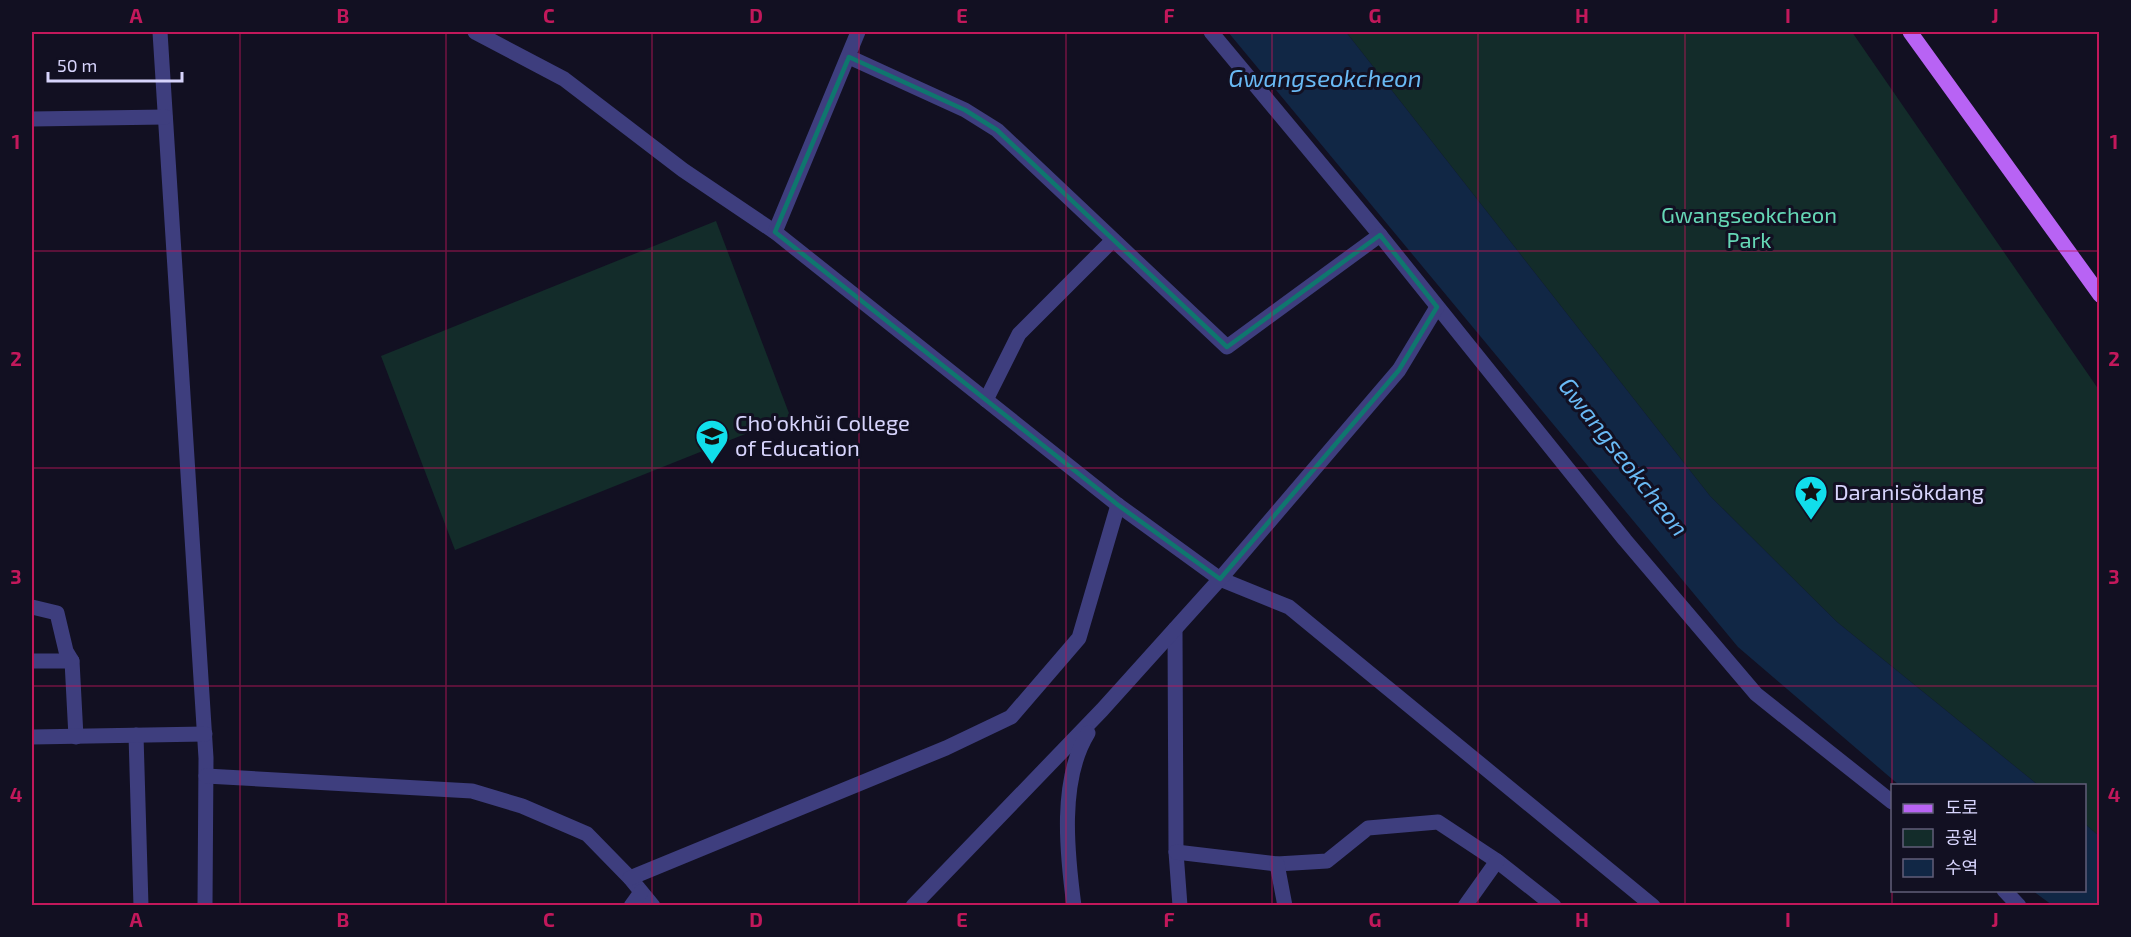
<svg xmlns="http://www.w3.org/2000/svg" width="2131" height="937" font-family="'Exo 2','Noto Sans KR',sans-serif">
<rect width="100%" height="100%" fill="#121022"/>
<g fill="#132c2a">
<path d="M1346 32H1852L2099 390V836L2085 824 2084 786 2038 785 1837 622 1710 496Z"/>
<path d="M716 221 790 416 455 550 381 356Z"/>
</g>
<g fill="#112745">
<path d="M1228 32H1346L1710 496 1837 622 2038 785H1899L1738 647Z"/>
<path d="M2085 824 2099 836V905H2052L2033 891 2084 890Z"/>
</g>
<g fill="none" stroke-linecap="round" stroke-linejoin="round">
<g stroke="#3e3e7e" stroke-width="15">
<path d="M160 32 206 758 205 906"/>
<path d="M475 32 564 79 683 170 775 232 1118 505 1220 579 1289 607 1653 906"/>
<path d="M1211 32 1380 235 1625 540 1756 694 1892 802"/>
<path d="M849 57 965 110 997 130 1227 347 1380 235"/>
<path d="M32 119 165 117"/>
<path d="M775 232 858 32"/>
<path d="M986 400 1019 334 1113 240"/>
<path d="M32 607 57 613 66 651 72 661"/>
<path d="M1175 629 1176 852 1180 906"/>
<path d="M32 661H72L76 737"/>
<path d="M136 735 141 906"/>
<path d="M32 737 205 734"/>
<path d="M206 776 472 791 522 806 587 834 630 878 653 906"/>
<path d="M1176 852 1277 864 1327 861 1368 828 1438 822 1497 861 1554 906"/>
<path d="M1277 864 1285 906"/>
<path d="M630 878 946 748 1011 717 1079 638 1118 505"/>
<path d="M2004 890 2019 906"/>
<path d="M631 906 641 892"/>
<path d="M913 906 1102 710 1220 579 1399 370 1437 307"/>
<path d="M1074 906C1067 853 1059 780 1088 733"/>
<path d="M1465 906 1497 861"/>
</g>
<path stroke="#b863f4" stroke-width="15" d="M1910 32 2100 295"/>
</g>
<path fill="none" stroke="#0f766e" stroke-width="4.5" stroke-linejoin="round" d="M849 57 965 110 997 130 1227 347 1380 235 1437 307 1399 370 1220 579 1118 505 775 232Z"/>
<path fill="none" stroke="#c2185b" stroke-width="1.5" stroke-opacity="0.55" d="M240 32V906M446 32V906M652 32V906M859 32V906M1066 32V906M1272 32V906M1478 32V906M1685 32V906M1892 32V906M32 251H2100M32 468H2100M32 686H2100"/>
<defs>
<g id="university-pin" transform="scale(1.725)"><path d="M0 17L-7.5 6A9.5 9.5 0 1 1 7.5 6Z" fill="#11deeb" stroke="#121022"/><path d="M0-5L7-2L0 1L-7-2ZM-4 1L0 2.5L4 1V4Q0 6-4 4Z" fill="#111"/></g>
<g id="sight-pin" transform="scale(1.725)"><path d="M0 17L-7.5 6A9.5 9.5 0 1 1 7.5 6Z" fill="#11deeb" stroke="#121022"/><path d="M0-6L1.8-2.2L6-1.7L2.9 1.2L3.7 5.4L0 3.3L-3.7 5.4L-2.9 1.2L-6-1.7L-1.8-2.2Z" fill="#111"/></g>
</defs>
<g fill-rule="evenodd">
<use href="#university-pin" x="712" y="436"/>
<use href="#sight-pin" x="1811" y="492"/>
</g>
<g text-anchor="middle" stroke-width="6" stroke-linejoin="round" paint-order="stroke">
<g font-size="22" fill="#65d7b6" stroke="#121022">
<text x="1749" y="223">Gwangseokcheon<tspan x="1749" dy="25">Park</tspan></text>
</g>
<g font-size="22" fill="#d7d4fc" stroke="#121022" text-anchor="start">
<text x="735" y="431">Cho'okhŭi College<tspan x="735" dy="25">of Education</tspan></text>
<text x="1834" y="500">Daranisŏkdang</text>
</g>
<g font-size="24" font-style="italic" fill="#69b9f4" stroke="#121022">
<text x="1325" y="87">Gwangseokcheon</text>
<text transform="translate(1623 457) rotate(52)" y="8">Gwangseokcheon</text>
</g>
</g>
<rect width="2131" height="937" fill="none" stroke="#121022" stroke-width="66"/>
<rect x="1891" y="784" width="195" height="108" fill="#121022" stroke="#615e79" stroke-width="1.5"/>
<rect x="1903" y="804" width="30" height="9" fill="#b863f4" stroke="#615e79" stroke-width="1.5"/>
<text x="1945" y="814" font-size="18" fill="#d7d4fc">도로</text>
<rect x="1903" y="829" width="30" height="18" fill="#132c2a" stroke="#615e79" stroke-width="1.5"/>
<text x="1945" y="844" font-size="18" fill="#d7d4fc">공원</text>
<rect x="1903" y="859" width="30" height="18" fill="#112745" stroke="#615e79" stroke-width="1.5"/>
<text x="1945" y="874" font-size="18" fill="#d7d4fc">수역</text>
<path d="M48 72v9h134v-9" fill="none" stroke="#d7d4fc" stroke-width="3"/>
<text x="57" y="72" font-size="18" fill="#d7d4fc" stroke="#121022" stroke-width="4.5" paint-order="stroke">50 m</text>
<rect x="33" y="33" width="2065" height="871" fill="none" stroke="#c2185b" stroke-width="2"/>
<g font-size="20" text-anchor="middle" font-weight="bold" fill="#c2185b">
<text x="136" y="23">A</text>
<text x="343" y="23">B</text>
<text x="549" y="23">C</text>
<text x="756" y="23">D</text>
<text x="962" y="23">E</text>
<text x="1169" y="23">F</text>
<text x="1375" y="23">G</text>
<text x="1582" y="23">H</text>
<text x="1788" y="23">I</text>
<text x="1995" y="23">J</text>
<text x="16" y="149">1</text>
<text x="2114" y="149">1</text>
<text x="16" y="366">2</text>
<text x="2114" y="366">2</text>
<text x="16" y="584">3</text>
<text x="2114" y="584">3</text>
<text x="16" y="802">4</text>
<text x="2114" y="802">4</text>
<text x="136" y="927">A</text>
<text x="343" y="927">B</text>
<text x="549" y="927">C</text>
<text x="756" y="927">D</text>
<text x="962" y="927">E</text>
<text x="1169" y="927">F</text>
<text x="1375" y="927">G</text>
<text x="1582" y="927">H</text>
<text x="1788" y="927">I</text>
<text x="1995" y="927">J</text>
</g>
</svg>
